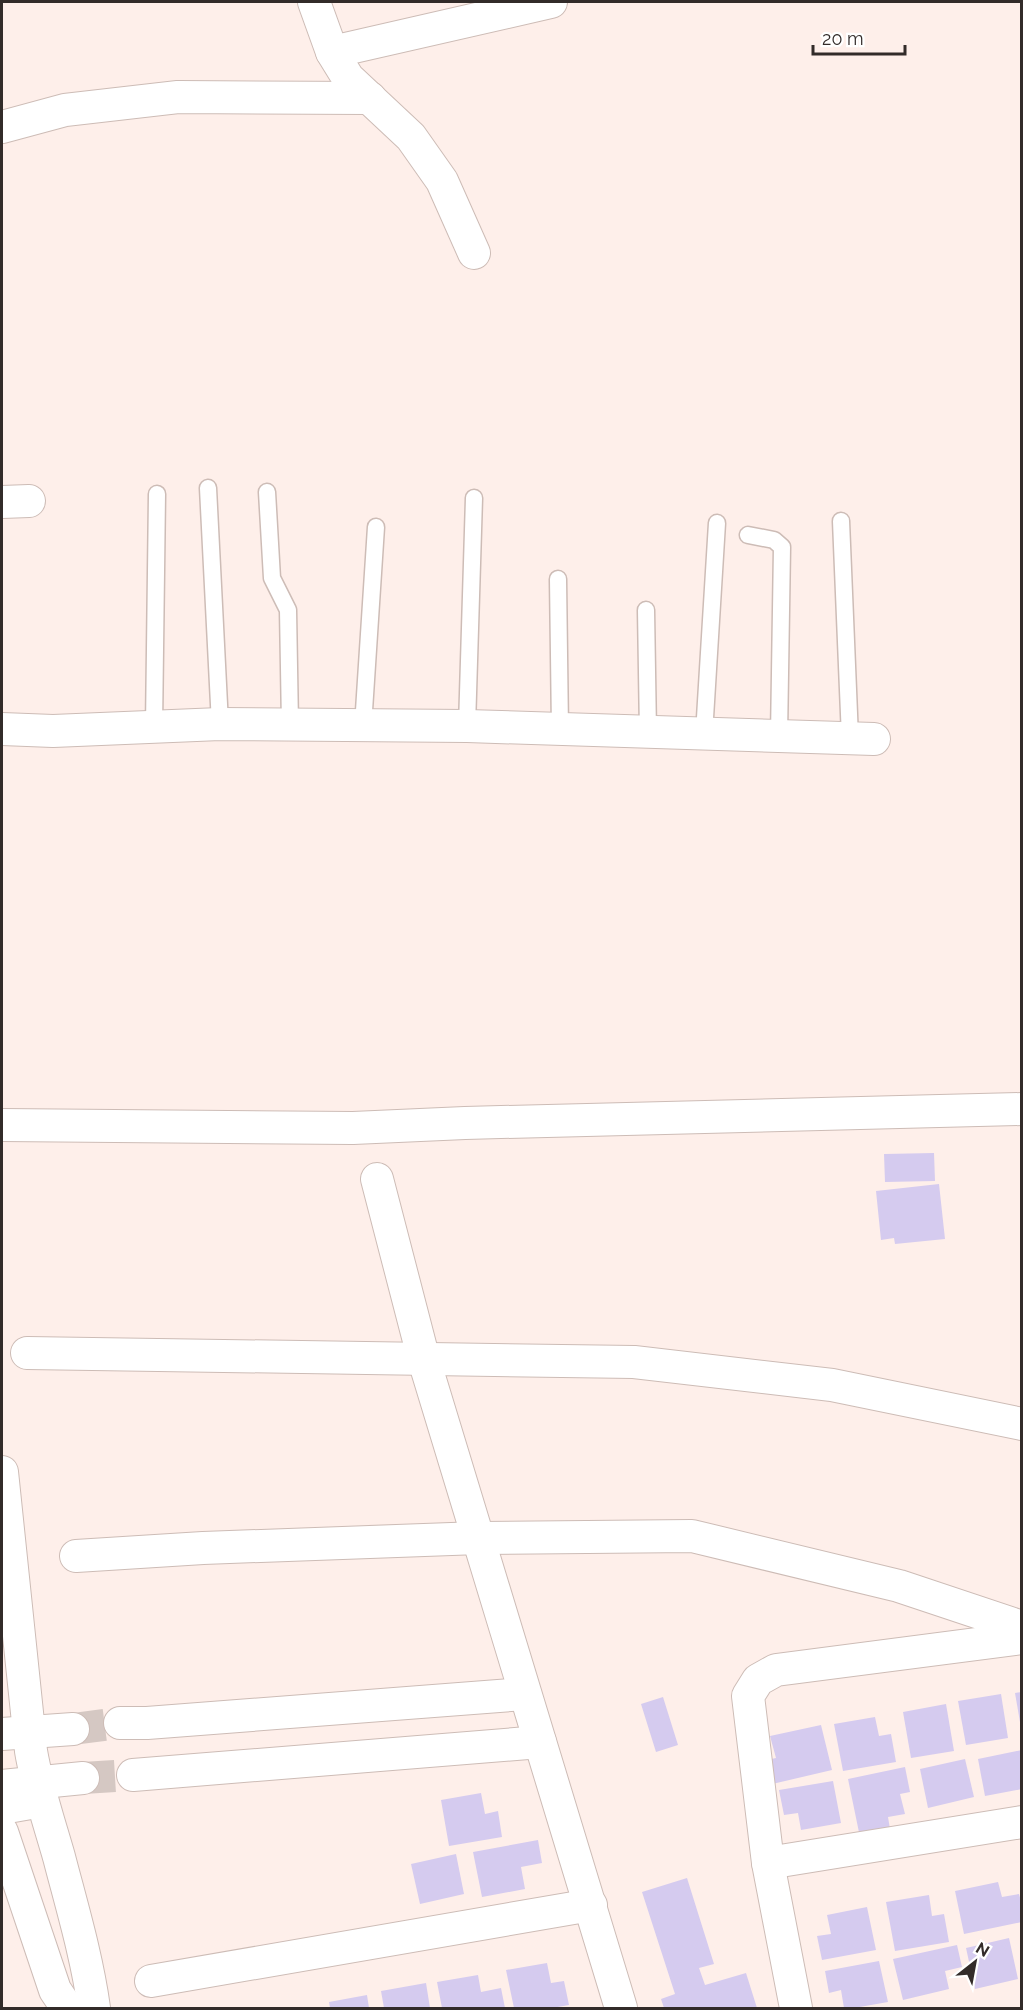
<svg xmlns="http://www.w3.org/2000/svg" width="1023" height="2010" font-family="Raleway,sans-serif">
<rect width="100%" height="100%" fill="#feefea"/>
<g fill="#d5cbef">
<path d="M934 1153 935 1181 885 1182 884 1154Z"/>
<path d="M939 1184 945 1239 895 1244 894 1238 881 1240 876 1191Z"/>
<path d="M1022 1692V1722H1020L1015 1693Z"/>
<path d="M1001 1694 1008 1738 966 1745 958 1701Z"/>
<path d="M663 1697 678 1745 656 1752 641 1704Z"/>
<path d="M946 1704 954 1751 911 1758 903 1712Z"/>
<path d="M875 1717 879 1736 891 1734 896 1762 843 1771 834 1724Z"/>
<path d="M821 1725 832 1770 768 1785 762 1761 776 1758 770 1736Z"/>
<path d="M1022 1750V1789L985 1796 978 1759Z"/>
<path d="M965 1759 974 1797 928 1808 920 1769Z"/>
<path d="M905 1767 910 1792 900 1794 905 1814 888 1817 891 1835 861 1842 848 1779Z"/>
<path d="M833 1781 841 1823 801 1830 798 1813 784 1815 779 1790Z"/>
<path d="M481 1793 485 1814 498 1811 502 1837 449 1846 441 1800Z"/>
<path d="M538 1840 542 1863 521 1867 525 1889 482 1897 473 1852Z"/>
<path d="M456 1854 464 1894 420 1904 411 1864Z"/>
<path d="M687 1878 714 1964 699 1968 705 1985 746 1973 757 2008H664L661 1999 675 1994 642 1892Z"/>
<path d="M998 1882 1002 1897 1019 1894 1022 1905V1922L964 1934 955 1891Z"/>
<path d="M929 1895 932 1916 944 1914 949 1942 895 1951 886 1902Z"/>
<path d="M867 1907 876 1950 822 1960 817 1936 831 1934 827 1915Z"/>
<path d="M1009 1938 1018 1979 975 1989 966 1948Z"/>
<path d="M957 1945 962 1967 945 1971 949 1989 903 2000 893 1959Z"/>
<path d="M879 1961 888 2002 854 2008H844L841 1990 829 1993 825 1971Z"/>
<path d="M547 1963 551 1983 564 1981 569 2005 552 2008H514L506 1970Z"/>
<path d="M478 1975 481 1992 501 1988 505 2008H442L437 1982Z"/>
<path d="M426 1983 430 2008H384L381 1991Z"/>
<path d="M367 1995 369 2008H330L329 2002Z"/>
</g>
<g fill="none" stroke-linecap="round" stroke-linejoin="round">
<g stroke="#d5c8c3" stroke-width="32" stroke-dasharray="32 16" stroke-linecap="butt">
<path d="M73 1729 120 1723"/>
<path d="M83 1778 133 1775"/>
</g>
<g stroke="#cdbcb6" stroke-width="19">
<g id="lane">
<path d="M208 488 220 724"/>
<path d="M267 492 272 578 288 610 290 725"/>
<path d="M841 521 850 738"/>
<path d="M748 535 774 540 782 547 779 736"/>
<path d="M558 579 560 730"/>
<path d="M646 610 648 733"/>
<path d="M363 726 376 527"/>
<path d="M467 726 474 498"/>
<path d="M154 727 157 494"/>
<path d="M704 734 717 523"/>
</g>
</g>
<g stroke="#cdbcb6" stroke-width="34">
<g id="street">
<path d="M314 2 332 52 348 78 411 137 442 181 474 253"/>
<path d="M332 52 551 2"/>
<path d="M2 127 65 110 178 97 370 98"/>
<path d="M2 502 29 501"/>
<path d="M2 729 53 731 220 724 467 726 874 739"/>
<path d="M2 1125 353 1128 465 1123 1022 1109"/>
<path d="M377 1179 424 1360 621 2008"/>
<path d="M27 1353 634 1362 832 1385 1022 1424"/>
<path d="M2 1472 31 1751C37 1787 49 1822 59 1857 72 1907 87 1957 94 2008"/>
<path d="M76 1556 203 1548 479 1538 692 1536 899 1586 1022 1627"/>
<path d="M120 1723H147L525 1694"/>
<path d="M2 1734 73 1729"/>
<path d="M133 1775 540 1742"/>
<path d="M2 1786 83 1778"/>
<path d="M2 1808 42 1801"/>
<path d="M2 1832 55 1990 67 2008"/>
<path d="M768 1863 1022 1822"/>
<path d="M151 1981 591 1905"/>
<path d="M796 2008 768 1863 748 1696 758 1680 776 1670 1022 1638"/>
</g>
</g>
<use href="#lane" stroke="#fff" stroke-width="16"/>
<use href="#street" stroke="#fff" stroke-width="32"/>
</g>
<rect width="1023" height="2010" fill="none" stroke="#322b29" stroke-width="6"/>
<g transform="translate(975 1962) rotate(31)" stroke="#ffffff" stroke-width="4.5" paint-order="stroke">
<path d="M0-4.5L10 22L0 15L-10 22Z" fill="#322b29"/>
<text y="-9" font-size="16" font-weight="bold" text-anchor="middle" fill="#322b29">N</text>
</g>
<path d="M813 45v9h92v-9" fill="none" stroke="#322b29" stroke-width="3"/>
<text x="822" y="45" font-size="18" fill="#322b29" stroke="#ffffff" stroke-width="4.5" paint-order="stroke">20 m</text>
</svg>
